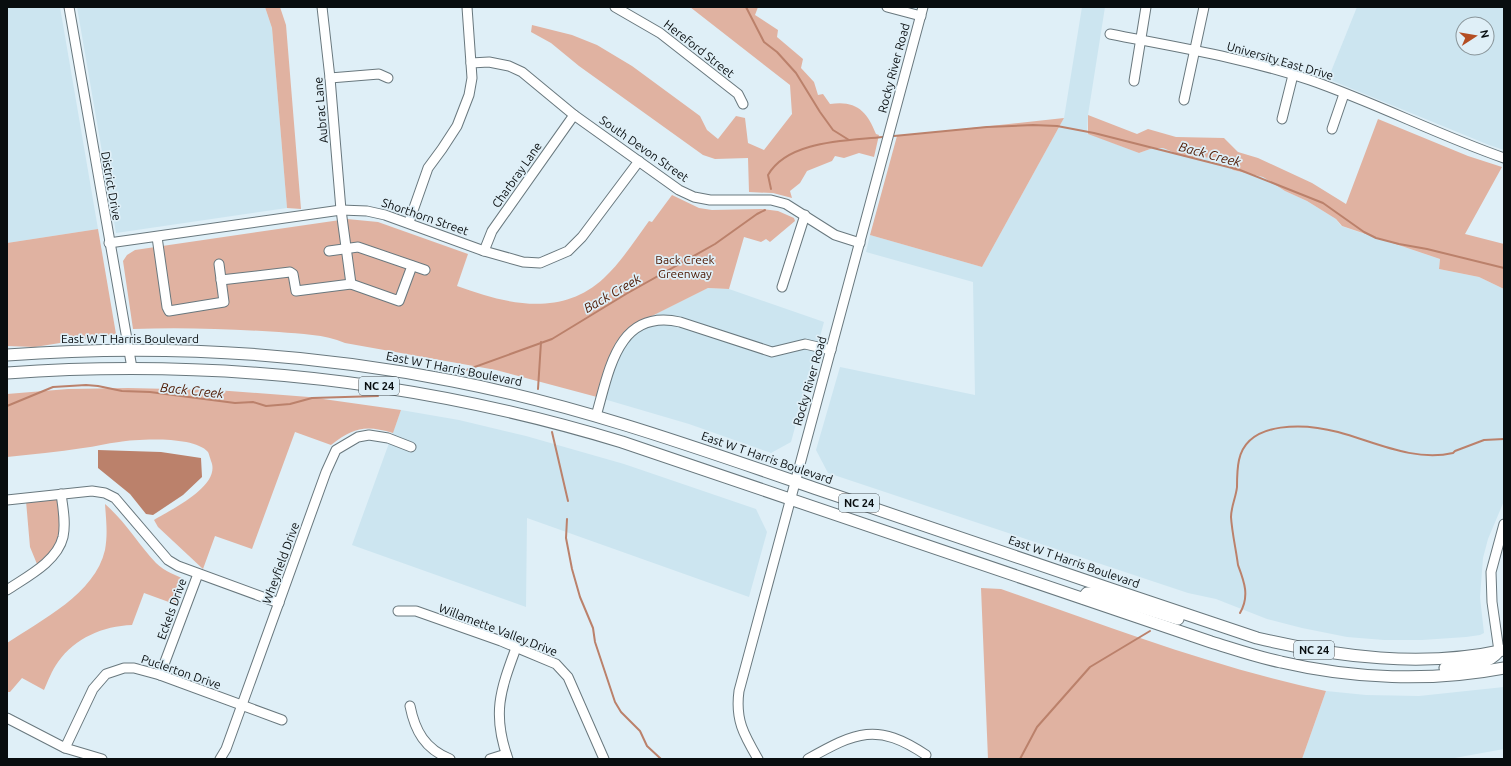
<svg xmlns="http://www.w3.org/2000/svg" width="1511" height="766" font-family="Ubuntu,sans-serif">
<rect width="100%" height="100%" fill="#dfeff7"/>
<g fill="#cce5f0" fill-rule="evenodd">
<path d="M7 7H60L98 229 7 243Z"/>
<path d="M77 7H265L272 28 287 208 116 233Z"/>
<path d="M1082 7H1105L1088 115 1087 133 1139 153 1153 148H1163L1185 157 1221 158 1233 170 1263 177 1285 191 1307 201 1336 219 1341 226 1440 259 1439 269 1479 277 1504 289V501L1488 539 1483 558 1480 597 1484 633 1480 635 1466 637 1422 640H1384L1347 637 1302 628 1267 619 1216 599 1188 593 828 473 816 450 840 367 975 395 973 282 866 252 870 235 982 267 1064 118Z"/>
<path d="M1357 7H1504V150L1489 145 1328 79ZM1463 24H1487V48H1463Z"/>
<path d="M708 288 729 289 824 322 791 442 771 453 689 424 597 397 616 342 638 323Z"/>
<path d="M401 410 459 420 526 436 624 464 756 509 767 532 749 597 527 518 526 607 352 545Z"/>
<path d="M1504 687V749L1449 759H1302L1326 691 1366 695 1419 696Z"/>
</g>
<g fill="#e0b2a1">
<path d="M265 7H280L286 25 301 209 287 208 272 28Z"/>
<path d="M690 7H758L755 15 778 30 777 37 803 59 801 68 814 82 818 95 823 94 830 104C856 100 867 111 876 134L879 135 874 157 859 153 844 158 835 156 832 161 807 171 800 183 790 191 792 198 773 193 749 192 748 158 715 159 703 155 579 66 551 43 531 32 532 25 572 35 597 45 632 66 700 116 707 130 718 139 736 116 745 118 748 143 764 150 792 114 790 85Z"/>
<path d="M1088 115 1137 134 1148 129 1176 137 1224 138 1238 152 1258 158 1312 183 1346 204 1378 119 1468 156 1502 167 1465 234 1504 244V289L1479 277 1439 269 1440 259 1342 226 1336 219 1307 201 1285 191 1263 177 1233 170 1221 158 1185 157 1163 148H1153L1139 153 1088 134Z"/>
<path d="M1064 118 982 267 870 235 897 136Z"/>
<path d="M672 195 699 208 712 210 761 209 778 211 794 218 795 221 770 242 766 239 761 242 744 237 729 289 708 288 638 323 616 342 597 397 496 370 345 343C324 334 301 334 279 332 230 329 182 327 133 329L123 261 127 255 135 250 347 219 378 222 468 254 457 286C506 304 561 318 604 278 622 261 635 240 649 221L652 222Z"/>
<path d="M98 229 116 334 35 347 7 346V243Z"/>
<path d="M128 388 216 390 309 397 401 410 393 433C366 425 354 427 331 445L295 432 252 549 215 536 203 569 158 527 154 520C170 510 222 486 211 461 210 458 209 454 208 452 194 436 139 439 119 442 107 443 95 447 83 448 58 452 32 454 7 457V394L68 389Z"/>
<path d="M57 498C63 532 65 542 37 564L30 547 26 501Z"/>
<path d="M105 504C125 521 138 544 156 563 165 572 176 575 186 580L177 605 144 593 132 625C103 626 75 638 58 662 52 670 48 681 44 690L22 678 10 692H7V643C41 620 95 594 105 550 108 534 106 519 105 504Z"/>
<path d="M981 588 1001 589C1108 626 1215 668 1326 691L1302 759H988Z"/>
</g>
<path fill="#bb816b" d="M98 450 161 452 201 458 202 477 183 495 153 515 146 514 130 494 98 468Z"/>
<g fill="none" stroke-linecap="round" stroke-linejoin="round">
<g stroke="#bb816b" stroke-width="2">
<path d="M746 7 764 42 777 52 796 73 820 112 833 130 849 140"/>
<path d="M894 136 987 127 1033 125 1057 126 1094 133 1240 170 1323 203 1364 232 1376 238 1399 244 1427 249 1504 268"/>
<path d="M771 189 768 175C788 140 847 141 883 137"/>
<path d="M458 373 552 339 626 294 715 244 757 214 765 210"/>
<path d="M538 389 541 342"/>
<path d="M7 406 53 387 86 385 98 386 122 391 150 392 235 403 253 402 266 406 290 404 312 398 378 396"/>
<path d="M552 432 568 501"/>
<path d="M567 519 566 538 572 569 580 597 593 628 595 642 615 702 621 712 640 731 647 746 661 759"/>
<path d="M1240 613C1250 596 1244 581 1238 565 1236 549 1232 533 1231 517 1231 507 1236 497 1237 487 1237 478 1237 469 1239 460 1248 419 1308 424 1338 432 1375 442 1414 462 1453 453L1455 451 1484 440 1504 439"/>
<path d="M1020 759 1037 727 1090 667 1150 631"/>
</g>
<g stroke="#69787e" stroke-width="11">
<g id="minor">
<path d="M69 7 132 368"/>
<path d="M322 7 330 78 341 210 351 284"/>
<path d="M615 7 660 33 738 94 743 104"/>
<path d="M887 7 921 16"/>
<path d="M1110 34C1176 47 1245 58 1310 80 1376 103 1438 135 1504 158"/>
<path d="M471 63 489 62 509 66 522 72 574 115 679 190 694 197 710 200H771L786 204 835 235 860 243"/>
<path d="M330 78 379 74 388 78"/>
<path d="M1134 81 1146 7"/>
<path d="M1184 100 1204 7"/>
<path d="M1282 119 1293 75"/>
<path d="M1332 129 1344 94"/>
<path d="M409 222 428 168 442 149 457 126 469 95 472 78 467 7"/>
<path d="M157 237 167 307 169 311 224 302 219 264"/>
<path d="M109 243 341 210 367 211 385 215 484 251 523 262 540 263 568 251 582 237 639 161"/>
<path d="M329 251 358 247 425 270"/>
<path d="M484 251 492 231 574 115"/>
<path d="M221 280 290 272 293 274 296 291 351 284 399 301 412 266"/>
<path d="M782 287 805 215"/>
<path d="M596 416C609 372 617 308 680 322L772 352 805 344 831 350"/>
<path d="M7 500 92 491 105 493 115 498 168 560 178 566 279 603"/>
<path d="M7 590C26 577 57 562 63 537 66 523 63 508 61 494"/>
<path d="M398 611H416L501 641 556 664 568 677 604 759"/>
<path d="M1499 651 1492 602 1491 572 1504 524"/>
<path d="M160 675 198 574"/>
<path d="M410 706C415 731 425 749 450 759"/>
<path d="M7 718 65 748 102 759"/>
<path d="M65 748 93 689 106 674 124 668H134L160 675 282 720"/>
<path d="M220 759 226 749 326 472 336 450 358 437 369 435 388 438 411 447"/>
<path d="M490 759 506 754"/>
<path d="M508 759C492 714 500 691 516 648"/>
<path d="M758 759C744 735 735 720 739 691L923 7"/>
<path d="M808 759C856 732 877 722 926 755"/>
</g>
</g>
<g stroke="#69787e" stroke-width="13">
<g id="major">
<path d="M7 355C156 344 306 352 453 381 577 405 695 447 814 488 962 538 1109 589 1257 638 1337 657 1423 668 1504 650"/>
<path d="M7 373C216 358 422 381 622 442L1211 642C1234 649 1257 657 1281 662 1353 679 1431 682 1504 668"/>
<path d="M1083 598 1087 593H1096L1178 619"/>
<path d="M1445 668C1465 665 1486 667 1499 651"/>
</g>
</g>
<use href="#minor" stroke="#fff" stroke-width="9"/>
<use href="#major" stroke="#fff" stroke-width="11"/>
</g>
<g text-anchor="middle" stroke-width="3.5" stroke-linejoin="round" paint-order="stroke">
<g fill="#dfeff7" stroke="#485155" stroke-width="1">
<rect x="359" y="377" width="40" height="18" rx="3"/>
<rect x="839" y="494" width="40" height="18" rx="3"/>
<rect x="1294" y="641" width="40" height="18" rx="3"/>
</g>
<g font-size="11" font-weight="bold" fill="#080d0f">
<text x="379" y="390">NC 24</text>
<text x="859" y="507">NC 24</text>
<text x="1314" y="654">NC 24</text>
</g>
<g font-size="12" fill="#080d0f" stroke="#dfeff7">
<text transform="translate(699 49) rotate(38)" y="4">Hereford Street</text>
<text transform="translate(1280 61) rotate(16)" y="4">University East Drive</text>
<text transform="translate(894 68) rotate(-75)" y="4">Rocky River Road</text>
<text transform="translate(321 110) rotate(-95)" y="4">Aubrac Lane</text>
<text transform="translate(644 149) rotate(35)" y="4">South Devon Street</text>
<text transform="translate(517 175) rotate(-55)" y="4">Charbray Lane</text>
<text transform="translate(111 186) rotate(80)" y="4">District Drive</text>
<text transform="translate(425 217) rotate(19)" y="4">Shorthorn Street</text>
<text x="130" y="343">East W T Harris Boulevard</text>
<text transform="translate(454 369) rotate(11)" y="4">East W T Harris Boulevard</text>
<text transform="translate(810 381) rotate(-74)" y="4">Rocky River Road</text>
<text transform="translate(767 458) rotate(19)" y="4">East W T Harris Boulevard</text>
<text transform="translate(1074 562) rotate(19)" y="4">East W T Harris Boulevard</text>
<text transform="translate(281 563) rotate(-70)" y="4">Wheyfield Drive</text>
<text transform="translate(172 609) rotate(-70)" y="4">Eckels Drive</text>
<text transform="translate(498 630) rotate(21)" y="4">Willamette Valley Drive</text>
<text transform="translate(181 672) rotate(19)" y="4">Puclerton Drive</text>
</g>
<g font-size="12" fill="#4c1700" stroke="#dfeff7">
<text x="685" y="264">Back Creek<tspan x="685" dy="14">Greenway</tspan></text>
</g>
<g font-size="13" font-style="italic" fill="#4f1902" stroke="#dfeff7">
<text transform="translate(1210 154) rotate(15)" y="5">Back Creek</text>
<text transform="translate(612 293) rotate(-30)" y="5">Back Creek</text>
<text transform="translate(192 390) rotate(6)" y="5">Back Creek</text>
</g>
</g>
<rect width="1511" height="766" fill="none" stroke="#080d0f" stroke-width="16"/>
<g transform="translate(1475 36) rotate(78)"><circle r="19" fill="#dfeff7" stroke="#89959a"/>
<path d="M0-3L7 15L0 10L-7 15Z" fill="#b44e23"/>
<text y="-6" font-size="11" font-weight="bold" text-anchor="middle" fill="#080d0f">N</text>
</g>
</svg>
